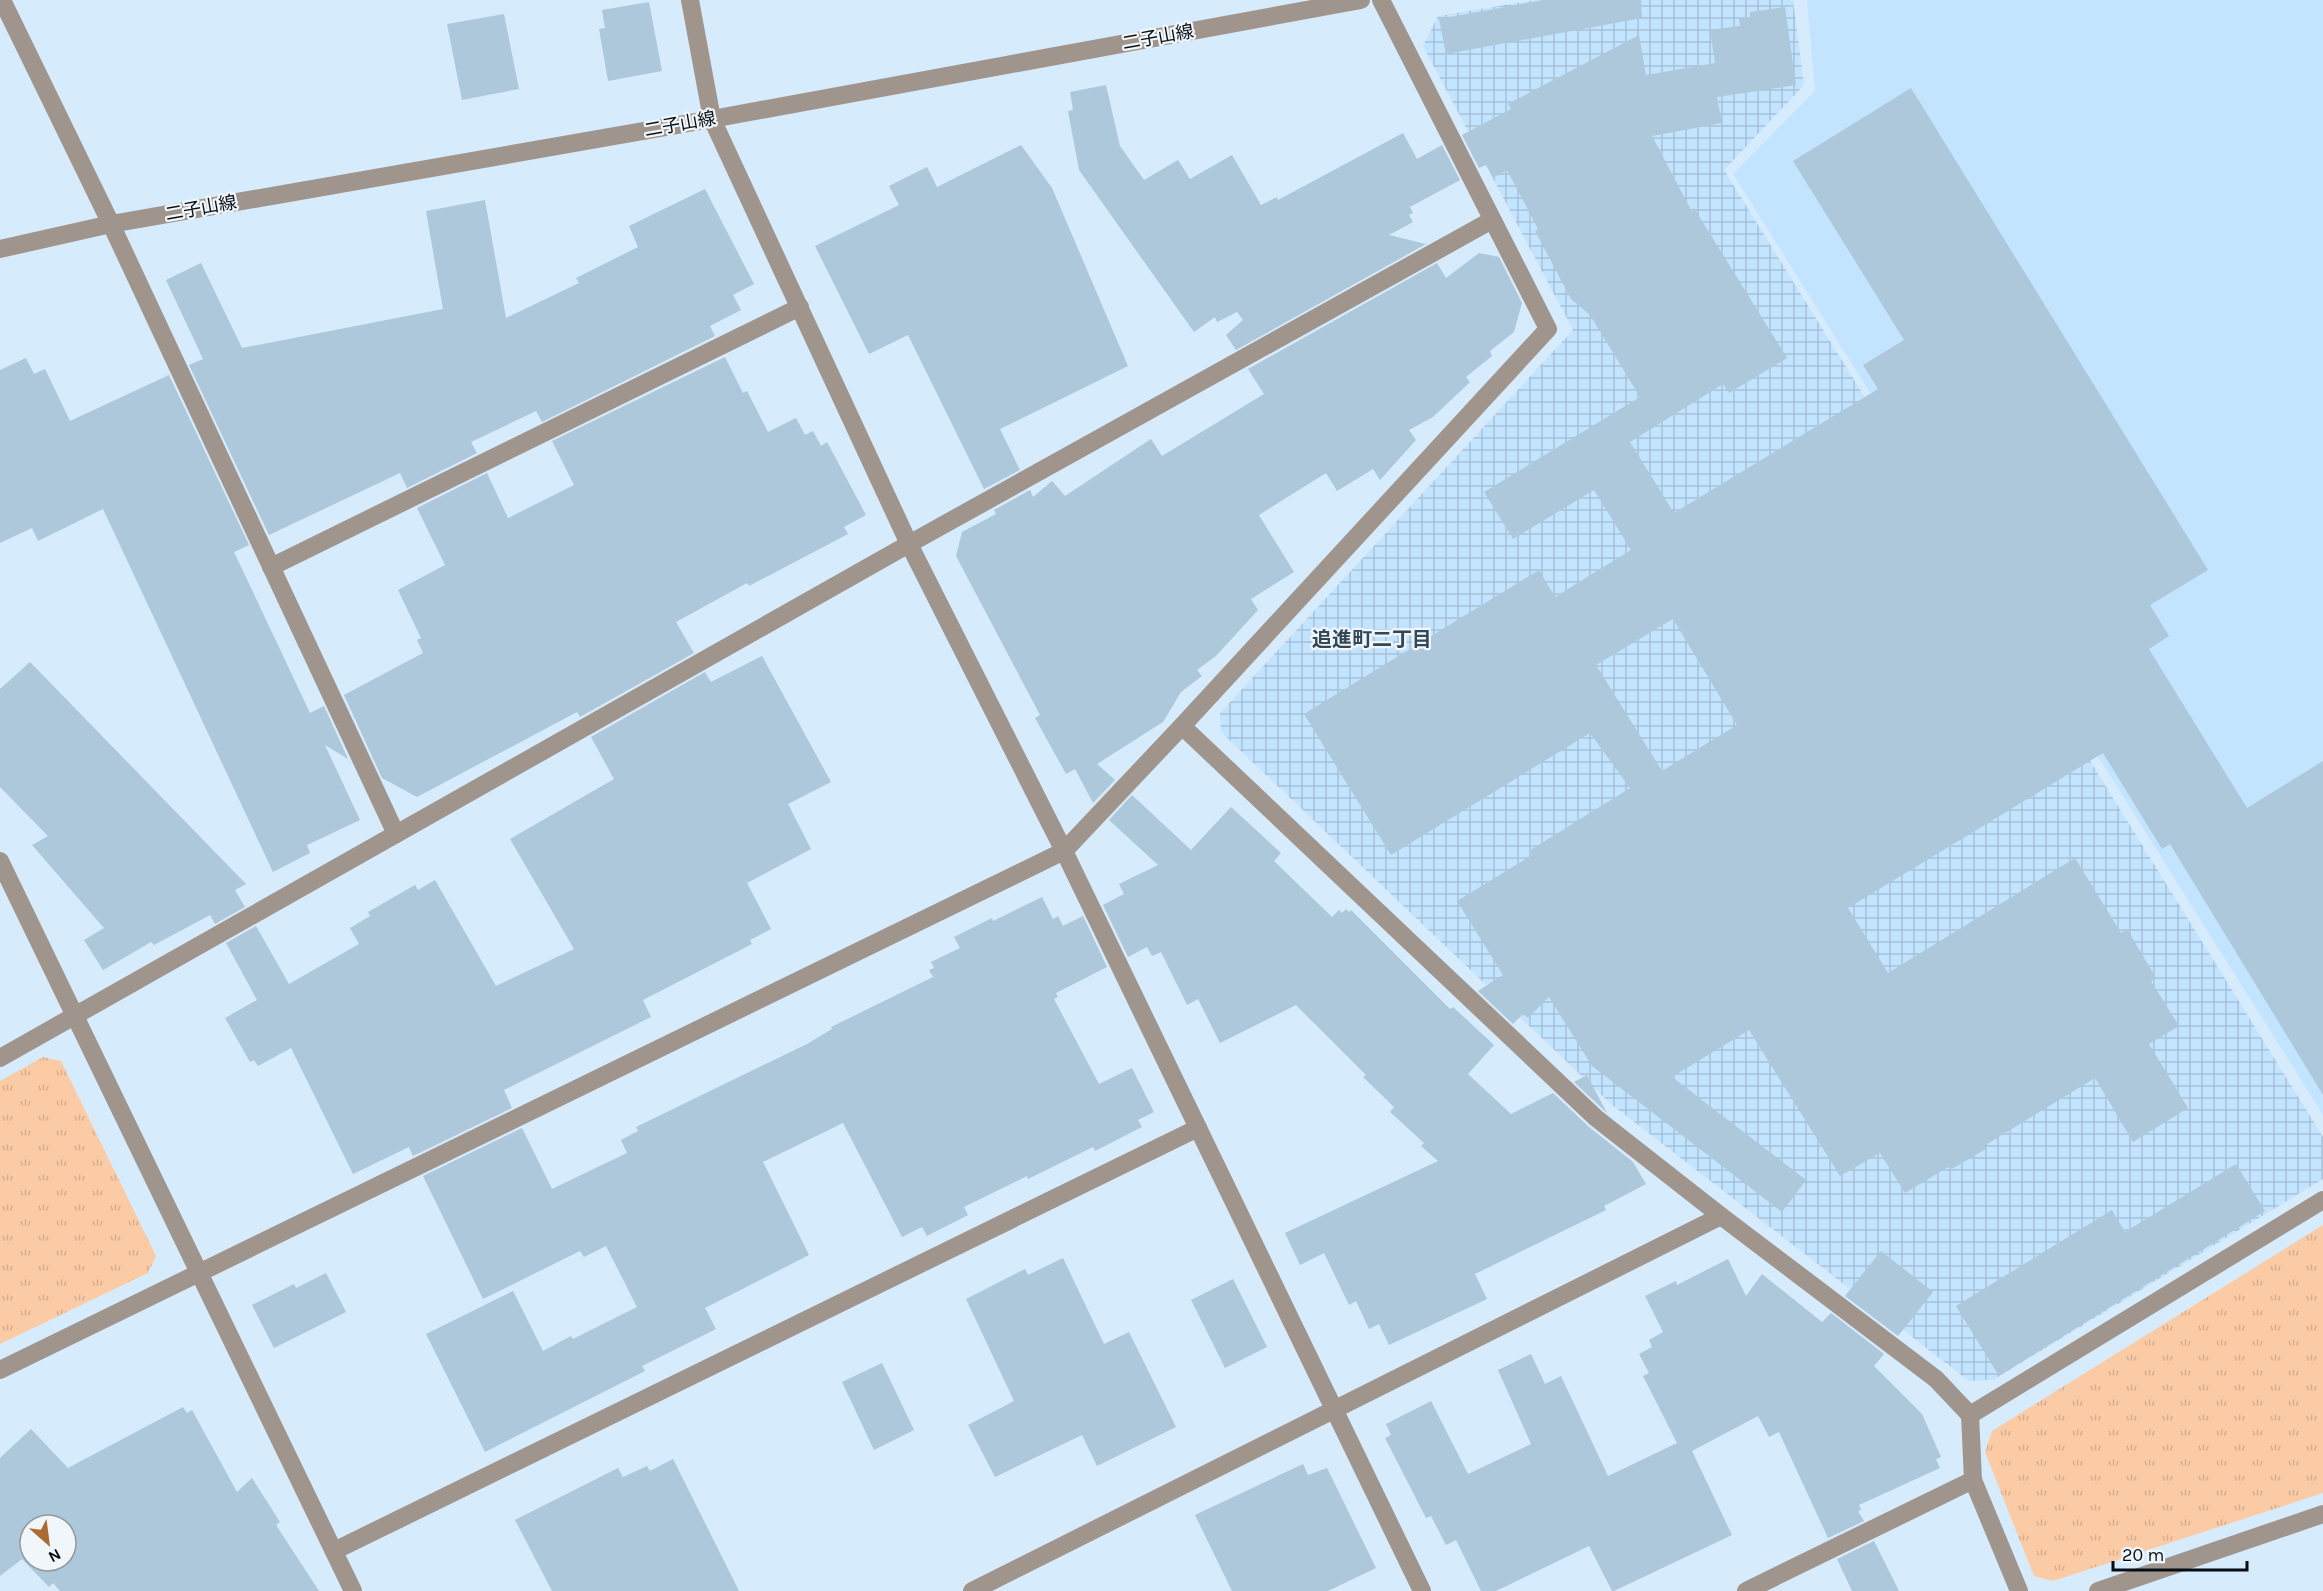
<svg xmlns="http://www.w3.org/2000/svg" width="2323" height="1591" font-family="Karla,'Noto Sans JP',sans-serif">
<defs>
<pattern id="industrial-grid" width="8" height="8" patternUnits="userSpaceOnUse" patternTransform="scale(1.5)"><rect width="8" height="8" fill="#c3e4fe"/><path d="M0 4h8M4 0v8" fill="none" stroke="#a6c2d9"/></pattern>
<pattern id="park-tufts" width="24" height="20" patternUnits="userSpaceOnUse" patternTransform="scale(1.5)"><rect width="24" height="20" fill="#fbcba5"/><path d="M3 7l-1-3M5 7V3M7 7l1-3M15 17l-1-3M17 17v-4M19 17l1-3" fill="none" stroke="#d6ad8d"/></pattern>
</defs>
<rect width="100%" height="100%" fill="#d6ebfc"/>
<path fill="#c3e4fe" d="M1807 0H2323V1115L1733 174 1815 91Z"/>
<path fill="url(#industrial-grid)" d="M1535 0H1793L1804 85 1724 170 2323 1137V1179L1993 1380 1969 1381 1611 1104 1221 732 1220 713 1573 330 1423 46 1438 16Z"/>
<g fill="url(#park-tufts)">
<path d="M43 1057 61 1061 156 1256 148 1273 0 1344V1081Z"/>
<path d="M2323 1225V1493L2053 1581 2034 1576 1985 1452 1992 1431Z"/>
</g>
<g fill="#adc7db" fill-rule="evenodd">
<path d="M1544 0H1641L1642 18 1446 54 1439 19Z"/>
<path d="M649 2 662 71 608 81 599 29 605 28 602 10Z"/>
<path d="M1785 7 1796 85 1717 97 1722 123 1652 136 1691 210 1694 208 1787 358 1729 393 1723 384 1630 442 1674 513 1878 389 1863 365 1904 340 1793 161 1911 88 2208 570 2150 605 2169 636 2149 649 2247 808 2323 761V1095L2170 844 2162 849 2103 753 1848 908 1888 973 2075 858 2121 933 2127 929 2156 978 2151 981 2179 1026 2149 1044 2188 1108 2133 1142 2095 1078 1984 1146 1986 1149 1950 1170 1948 1167 1905 1193 1880 1153 1840 1176 1749 1030 1672 1077 1806 1180 1782 1212 1592 1066 1549 997 1528 1018 1523 1014 1513 1024 1478 991 1503 975 1457 901 1532 855 1529 851 1630 788 1590 733 1391 855 1304 714 1539 570 1555 597 1631 550 1594 490 1513 539 1484 492 1640 397 1590 315 1571 299 1535 231 1538 229 1507 170 1493 178 1486 165 1479 168 1462 135 1511 109 1508 104 1639 35 1646 75 1715 63 1710 30 1740 26 1739 19 1750 17V12ZM1673 619 1737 725 1662 771 1596 665Z"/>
<path d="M504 14 519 89 462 100 447 24Z"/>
<path d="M1106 85 1120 146 1144 180 1178 160 1190 179 1232 155 1261 205 1277 197 1278 200 1403 133 1417 159 1442 145 1460 180 1410 207 1413 213 1409 215 1413 222 1389 235 1426 244 1236 350 1226 335 1243 320 1237 312 1217 322 1215 317 1194 332 1079 170 1068 111 1073 110 1070 92Z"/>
<path d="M1021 145 1052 188 1128 366 1000 429 1020 470 984 489 908 335 869 354 815 246 899 205 889 186 927 167 937 187Z"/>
<path d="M705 189 754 284 733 295 741 310 710 326 715 336 542 422 536 411 471 442 477 453 407 488 400 473 269 535 189 365 203 359 166 280 201 263 242 348 443 309 426 211 485 200 506 318 579 283 576 278 638 247 629 226Z"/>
<path d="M1479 253 1499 257 1522 303 1514 332 1490 351 1492 356 1466 377 1470 382 1433 417 1409 430 1416 440 1380 480 1373 469 1337 491 1326 473 1259 515 1294 572 1251 599 1258 610 1216 656 1197 670 1202 676 1181 692 1163 722 1097 764 1115 780 1093 803 1075 769 1066 774 1035 718 1040 715 956 556 962 532 996 514 994 510 1030 490 1033 497 1052 481 1065 496 1151 439 1162 456 1264 394 1248 369 1437 263 1446 278Z"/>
<path d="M725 357 743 393 747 391 768 432 796 418 805 435 813 431 821 446 827 442 866 515 844 527 848 534 749 586 747 583 676 622 694 653 580 717 577 712 417 797 382 778 344 695 423 653 417 640 421 638 398 590 445 565 417 508 487 473 508 518 574 485 552 441Z"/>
<path d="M26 358 34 374 45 369 70 421 169 375 249 545 234 552 310 713 324 706 348 759 325 745 360 820 307 845 310 853 273 872 103 509 38 541 32 528 0 543V370Z"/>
<path d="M762 656 831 782 788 804 811 849 747 883 771 929 750 940 752 944 643 1000 651 1017 504 1090 512 1108 413 1156 409 1147 353 1174 291 1048 258 1066 254 1060 250 1062 225 1018 257 1000 226 943 256 926 289 984 359 944 350 928 370 916 368 912 415 885 418 890 435 880 496 986 574 949 510 839 614 779 591 737 705 672 711 682Z"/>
<path d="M30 662 246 884 235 890 245 907 215 924 210 915 154 945 151 942 103 970 84 940 104 928 32 845 48 836 0 787V689Z"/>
<path d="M1132 795 1191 850 1231 807 1281 853 1274 861 1332 917 1339 910 1342 913 1346 909 1349 912 1351 910 1450 1009 1453 1007 1494 1045 1468 1074 1511 1114 1553 1093 1589 1127 1633 1162 1646 1184 1604 1206 1606 1210 1475 1274 1487 1299 1389 1345 1379 1324 1369 1329 1356 1301 1349 1305 1324 1253 1300 1265 1285 1233 1438 1161 1421 1146 1424 1143 1390 1112 1394 1107 1363 1077 1366 1075 1296 1005 1220 1043 1198 999 1187 1005 1161 952 1152 956 1147 947 1128 957 1103 905 1124 894 1119 884 1158 865 1109 820Z"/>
<path d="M1042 897 1053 919 1058 916 1063 926 1083 916 1107 967 1056 993 1058 997 1054 999 1099 1084 1132 1068 1154 1112 1138 1120 1142 1127 1095 1151 1093 1147 1028 1179 1027 1176 964 1207 968 1215 927 1236 922 1227 902 1237 843 1123 763 1162 809 1255 705 1308 716 1329 642 1366 645 1371 485 1452 426 1334 513 1291 543 1351 571 1336 573 1339 637 1307 606 1246 584 1257 580 1251 483 1299 423 1176 522 1128 552 1189 627 1153 621 1140 638 1131 636 1127 807 1044 832 1029 831 1027 933 977 929 970 934 968 931 962 960 948 954 937 992 918 993 921Z"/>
<path d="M1587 1075 1607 1113 1574 1082Z"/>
<path d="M2236 1164 2265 1211 1999 1376 1956 1306 2112 1210 2125 1232Z"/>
<path d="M1881 1251 1933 1292 1898 1336 1845 1296Z"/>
<path d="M1063 1258 1104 1344 1129 1332 1176 1427 1097 1466 1082 1435 995 1477 968 1425 1014 1401 966 1299 1025 1269 1028 1275Z"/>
<path d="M1728 1259 1746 1296 1762 1274 1822 1322 1831 1313 1884 1354 1874 1366 1922 1414 1941 1457 1936 1459 1940 1468 1859 1505 1861 1510 1858 1511 1864 1521 1828 1538 1779 1432 1769 1437 1758 1416 1692 1451 1732 1535 1614 1591H1612L1589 1546 1496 1591H1481L1456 1540 1446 1545 1431 1516 1426 1518 1385 1438 1391 1435 1386 1424 1431 1401 1468 1474 1531 1444 1498 1370 1531 1354 1545 1384 1561 1376 1608 1476 1677 1443 1643 1376 1649 1373 1639 1354 1652 1347 1649 1340 1663 1332 1645 1296 1676 1281 1677 1285Z"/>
<path d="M326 1273 346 1312 274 1348 252 1305 294 1284 296 1288Z"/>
<path d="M1233 1279 1267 1347 1225 1368 1191 1300Z"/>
<path d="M882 1363 914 1430 874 1450 842 1382Z"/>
<path d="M183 1407 187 1413 192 1410 237 1492 252 1478 280 1522 276 1525 319 1591H60L53 1583 49 1587 22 1559 0 1576V1458L31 1429 68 1468ZM30 1525H66V1561H30Z"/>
<path d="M673 1459 739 1591H552L515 1520 618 1468 623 1477 647 1466 650 1471Z"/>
<path d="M1303 1464 1308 1475 1327 1468 1376 1568 1328 1591H1232L1195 1515Z"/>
<path d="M1874 1541 1899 1591H1852L1837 1559Z"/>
</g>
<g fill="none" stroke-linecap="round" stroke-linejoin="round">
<g stroke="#a0958c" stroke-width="18">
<path d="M2 0 111 224 396 834"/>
<path d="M690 0 712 119 909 544 1064 851 1422 1591"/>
<path d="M0 249 111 224 712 119 1361 0"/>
<path d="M271 567 800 307"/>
<path d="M1182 726 1596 1118 1721 1216 1936 1379 1970 1415 2323 1200"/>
<path d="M0 861 353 1591"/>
<path d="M0 1058 909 544 1492 220"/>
<path d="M0 1370 1064 851 1182 726 1548 329 1381 0"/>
<path d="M1970 1415 1973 1480 2019 1591"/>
<path d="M334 1551 1198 1128"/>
<path d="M972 1591 1721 1216"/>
<path d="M1746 1591 1973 1480"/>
<path d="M2098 1591 2323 1514"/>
</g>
</g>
<g text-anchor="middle" stroke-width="4.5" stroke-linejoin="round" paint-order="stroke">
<g font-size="18" fill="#060e15" stroke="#f1f6fa">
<text transform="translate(1158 37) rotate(-10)" y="6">二子山線</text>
<text transform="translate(680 124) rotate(-10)" y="6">二子山線</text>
<text transform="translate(201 208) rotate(-10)" y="6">二子山線</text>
</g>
<g font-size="20" font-weight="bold" fill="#324859" stroke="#f1f6fa">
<text x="1372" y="646">追進町二丁目</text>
</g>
</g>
<g transform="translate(48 1543) rotate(152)"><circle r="28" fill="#f1f6fa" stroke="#93999e" stroke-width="1.5"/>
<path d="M0-4.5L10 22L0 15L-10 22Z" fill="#ab6c33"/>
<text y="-9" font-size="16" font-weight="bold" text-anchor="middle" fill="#060e15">N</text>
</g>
<path d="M2113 1561v9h134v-9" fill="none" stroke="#060e15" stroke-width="3"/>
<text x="2122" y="1561" font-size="18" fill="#060e15" stroke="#f1f6fa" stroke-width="4.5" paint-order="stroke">20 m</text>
</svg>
